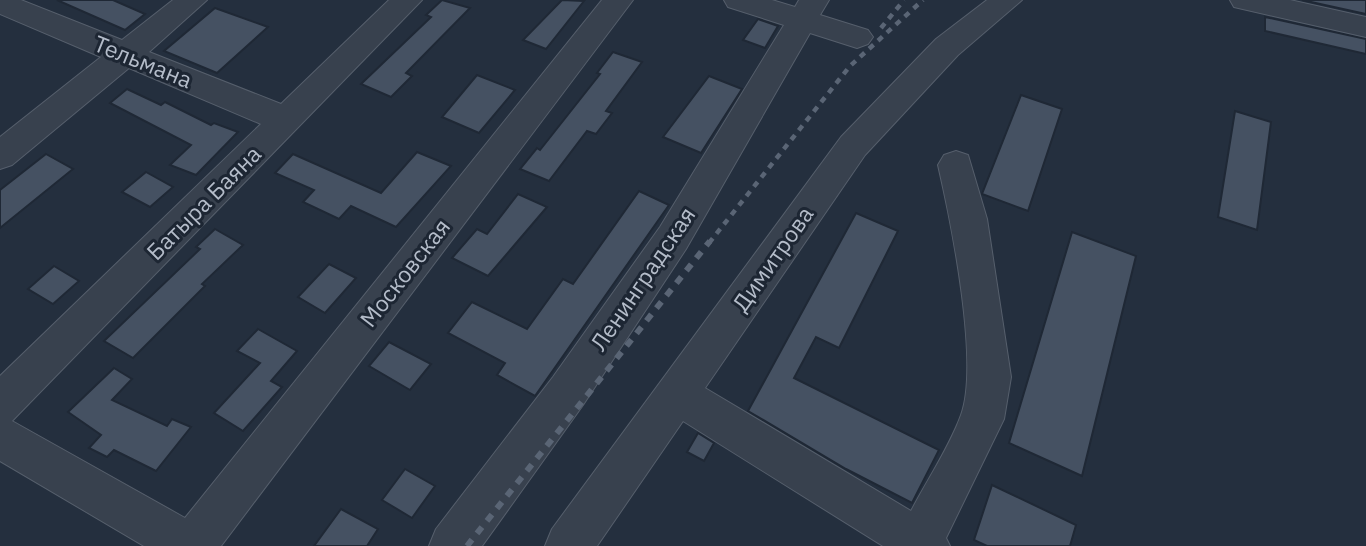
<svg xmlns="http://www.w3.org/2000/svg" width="1366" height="546" font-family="'IBM Plex Sans',sans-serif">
<rect width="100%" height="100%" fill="#242f3e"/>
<g fill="#455162" stroke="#1f2835" stroke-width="2">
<path d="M57 0H113L145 14 125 30Z"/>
<path d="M442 0 470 8 406 73 412 76 391 97 361 84 431 17 426 15Z"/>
<path d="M562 0 584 1 546 49 523 40Z"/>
<path d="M1302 0H1366V14Z"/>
<path d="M215 8 268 27 217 73 164 51Z"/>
<path d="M1265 17 1366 39V54L1265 31Z"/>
<path d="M758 19 778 26 765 48 743 40Z"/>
<path d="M613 52 642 62 606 111 612 113 596 134 587 131 549 181 520 169 537 148 540 150 600 74 597 73Z"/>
<path d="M477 75 515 90 479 133 442 117Z"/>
<path d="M709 76 742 89 701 153 663 137Z"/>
<path d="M127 89 161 105 165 102 211 125 214 123 238 132 196 175 170 165 191 145 110 103Z"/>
<path d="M1021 95 1062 109 1028 211 982 194Z"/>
<path d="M1235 111 1271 122 1257 230 1218 217Z"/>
<path d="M417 152 451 166 396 227 351 206 339 219 303 202 314 190 275 173 293 154 381 193Z"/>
<path d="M46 154 73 169 0 228V190Z"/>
<path d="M146 172 173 187 150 207 122 192Z"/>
<path d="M639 191 669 205 535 396 497 375 505 363 448 333 472 302 527 329 563 279 573 284Z"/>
<path d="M518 194 547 207 488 276 452 258 477 229 487 234Z"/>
<path d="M856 213 898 231 839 348 816 337 794 378 939 450 912 503 846 469 748 411Z"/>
<path d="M215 229 243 245 202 284 205 286 133 358 104 341 200 249 196 247Z"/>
<path d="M1072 232 1136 256 1082 476 1009 443Z"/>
<path d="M329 264 356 278 325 313 298 297Z"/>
<path d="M54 266 79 281 53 304 28 289Z"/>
<path d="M258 329 297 351 271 381 282 387 243 431 214 413 260 363 237 351Z"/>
<path d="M389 342 431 364 410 390 369 366Z"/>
<path d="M114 368 132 379 112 400 167 426 172 419 191 427 156 471 114 450 107 457 89 448 101 435 68 412Z"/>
<path d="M698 433 714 443 704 461 687 452Z"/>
<path d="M405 469 435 486 412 518 382 500Z"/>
<path d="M992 485 1076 525 1070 546H987L974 540Z"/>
<path d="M341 509 378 529 367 546H314Z"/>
</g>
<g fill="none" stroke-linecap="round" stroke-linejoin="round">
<g stroke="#565f6c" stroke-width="2">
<g id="minor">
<path d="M0 0H21L122 40 173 0H207L149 52 281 104 389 0H422L12 421 185 518 602 0H633L221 546H144L0 461V376L261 124 129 68 12 165 0 169V137L101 57 0 14Z"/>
<path d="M724 0H772L795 7 799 0H829L820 15 868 30 873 37 868 44 857 48 810 33 686 249 583 405 482 546H429L436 529 553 377 660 227 784 25 728 7Z"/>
<path d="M987 0H1022L958 55 865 155 705 388 911 511C927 480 949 448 961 415 980 364 951 221 938 165L944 155 956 151 968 155 987 219 1011 377 1004 419 946 538 950 546H883L683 421 597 546H545L552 529 841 137 936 39Z"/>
<path d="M1230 0H1290L1366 17V37L1234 7Z"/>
</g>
</g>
<use href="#minor" fill="#38414e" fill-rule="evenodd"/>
<g stroke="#5a6575" stroke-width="4.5" stroke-dasharray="6 6" stroke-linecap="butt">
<path d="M881 28 904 0"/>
<path d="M709 243 850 66 923 0"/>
</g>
<path stroke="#5a6575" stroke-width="6" stroke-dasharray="8 8" stroke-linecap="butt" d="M467 546 710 241"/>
</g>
<g text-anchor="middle" stroke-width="6" stroke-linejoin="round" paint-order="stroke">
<g font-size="23" fill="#b4bcc9" stroke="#1d2633">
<text transform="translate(143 62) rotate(22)" y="8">Тельмана</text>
<text transform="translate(204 203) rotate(-45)" y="8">Батыра Баяна</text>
<text transform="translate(773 259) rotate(-55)" y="8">Димитрова</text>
<text transform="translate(405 273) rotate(-52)" y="8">Московская</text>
<text transform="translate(643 279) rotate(-56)" y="8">Ленинградская</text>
</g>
</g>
</svg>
